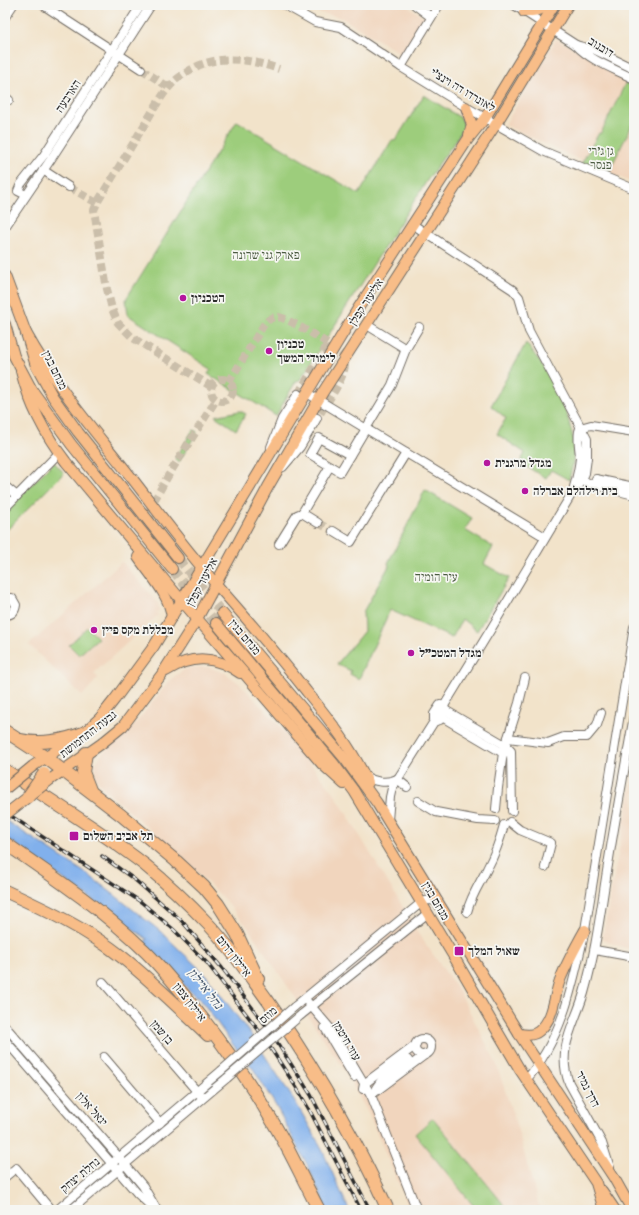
<svg xmlns="http://www.w3.org/2000/svg" width="639" height="1215" font-family="'IM FELL DW Pica','Frank Ruhl Libre',serif">
<rect width="100%" height="100%" fill="#f6f6f2"/>
<filter id="ink" filterUnits="userSpaceOnUse"><feTurbulence type="fractalNoise" baseFrequency=".025" numOctaves="2"/><feDisplacementMap in="SourceGraphic" scale="8" xChannelSelector="R" yChannelSelector="G"/><feConvolveMatrix kernelMatrix="1 2 1 2 8 2 1 2 1" color-interpolation-filters="sRGB"/></filter>
<filter id="wash" filterUnits="userSpaceOnUse"><feTurbulence type="fractalNoise" baseFrequency=".012" numOctaves="4" result="noise"/><feDisplacementMap in="SourceGraphic" scale="16" xChannelSelector="R" yChannelSelector="G"/><feGaussianBlur stdDeviation="0.9" result="paint"/><feColorMatrix in="noise" values="0 0 0 0 0 0 0 0 0 0 0 0 0 0 0 0 0 1.4 0 .05"/><feComposite in="paint" operator="in"/></filter>
<g filter="url(#wash)">
<rect width="100%" height="100%" fill="#f2e3ca"/>
<g fill="#f1d5bd">
<path d="M322 5H406L425 18 403 55 340 17 317 12Z"/>
<path d="M556 39 634 79V183L610 174 505 125Z"/>
<path d="M122 562 158 603 159 610 156 613 158 615 94 673 98 678 82 696 29 645Z"/>
<path d="M193 667H208L225 673 240 684 279 725 334 793 422 939 459 991 496 1063 516 1124 540 1210H410L369 1115 346 1072 246 925 224 899 183 858 105 790 96 779 95 770 96 763 104 751 135 724 170 680 185 669Z"/>
<path d="M634 769V951L602 940Z"/>
</g>
<g fill="#9dcd7c" stroke="#647c54">
<path d="M628 78 634 81V121L606 177 580 166 599 133H601Z"/>
<path d="M424 95 461 118 463 122 464 126 456 140 428 179 300 380 296 381 276 416 208 374 211 369 128 315 126 299 237 121 359 194 392 140 395 141Z"/>
<path d="M526 343 549 374 566 411 574 441 573 464 569 480 551 470 546 478 520 463 525 453 497 434 506 418 491 406Z"/>
<path d="M240 411 246 414 236 430 215 416Z"/>
<path d="M193 430 197 432 179 462 175 459Z"/>
<path d="M54 462 64 473 5 532V511Z"/>
<path d="M425 490 472 518 465 530 493 547 484 564 509 578 477 631 462 619 452 638 390 610 359 679 350 674 351 671 337 664 364 631 363 612 389 566 388 563Z"/>
<path d="M87 627 98 638 79 655 69 645Z"/>
<path d="M433 1118 505 1206 500 1210H477L415 1134Z"/>
</g>
<path fill="#81b0ec" stroke="#566e8c" d="M5 820 90 876 117 897 160 931 205 974 252 1036 296 1103 320 1145 349 1210H327L308 1166 276 1106 254 1070 234 1046 198 996H195L144 944 147 939 5 837Z"/>
</g>
<g filter="url(#ink)">
<g fill="none" stroke-linecap="round" stroke-linejoin="round">
<g stroke="#cabeaa" stroke-width="8" stroke-dasharray="8 4" stroke-linecap="butt">
<path d="M141 69 170 88"/>
<path d="M69 187 97 203"/>
<circle cx="222" cy="390" r="11"/>
<path d="M229 382 263 326C267 321 271 316 278 317 287 317 333 346 341 353 344 356 345 360 345 364 345 378 325 406 317 418"/>
<path d="M212 387 133 338 118 323 112 309 107 289 94 210 97 203C112 178 128 152 143 127 153 111 165 87 181 76 213 52 245 58 279 69"/>
<path d="M298 394 324 351 326 346 325 342"/>
<path d="M318 523 333 531"/>
<path d="M152 524 149 513 151 506 168 476 216 400"/>
</g>
<g stroke="#cabeaa" stroke-width="10" stroke-dasharray="10 5" stroke-linecap="butt">
<path d="M178 558 222 613"/>
<path d="M172 569 216 623"/>
</g>
<g stroke="#716b63" stroke-width="10">
<g id="minor">
<path d="M43 5 141 69"/>
<path d="M285 5 315 22 341 27 401 67 466 107 543 151 634 189"/>
<path d="M415 5 431 17"/>
<path d="M514 5 576 45C591 61 615 69 634 79"/>
<path d="M5 17 13 5"/>
<path d="M576 45 595 50 634 69"/>
<path d="M401 67 439 5"/>
<path d="M5 97 9 100"/>
<path d="M43 170 69 187"/>
<path d="M26 195 18 191 21 184 44 155 141 5"/>
<path d="M412 224 513 290 519 297 529 331 587 439V458L585 473 580 484 571 495 491 629 444 706"/>
<path d="M5 227 51 159 151 5"/>
<path d="M367 325 406 349 419 327"/>
<path d="M307 393 545 537"/>
<path d="M271 447 282 419 298 394"/>
<path d="M330 466 310 454 319 438 350 455"/>
<path d="M283 467 300 447 317 418"/>
<path d="M577 478 591 484 634 495"/>
<path d="M596 479 634 487"/>
<path d="M5 486 17 496"/>
<path d="M574 487C577 477 579 468 580 458 580 448 576 437 580 428L591 425 634 432"/>
<path d="M5 508 59 453"/>
<path d="M302 513 318 523"/>
<path d="M333 531 351 542 406 453"/>
<path d="M279 544 297 515 302 513 330 466 340 472 392 385 406 349"/>
<path d="M5 598H12L16 605C15 612 11 615 5 615"/>
<path d="M626 674 634 679"/>
<path d="M440 705 444 706 445 710 440 720 436 721 434 719V714Z"/>
<path d="M445 710 505 745 511 751 512 811"/>
<path d="M442 717 503 753 507 752"/>
<path d="M508 738 548 743 564 737H587L597 725 601 713"/>
<path d="M365 776C374 782 387 784 397 779"/>
<path d="M397 779 407 787"/>
<path d="M418 801 436 812 478 820 495 821"/>
<path d="M496 809 498 788 503 753 519 703 525 678"/>
<path d="M388 820 390 797 392 788 435 720"/>
<path d="M510 822 520 830 551 843 545 867"/>
<path d="M467 912C471 896 480 883 487 869 494 856 500 840 504 825"/>
<path d="M595 950 634 957"/>
<path d="M103 982 200 1095"/>
<path d="M305 999 335 1034 371 1095 417 1210"/>
<path d="M294 1007 422 902 429 900 438 901"/>
<path d="M301 1015 428 913"/>
<path d="M5 1026 117 1155 143 1186 157 1210"/>
<path d="M325 1028 354 1077"/>
<circle cx="423" cy="1047" r="8"/>
<path d="M5 1040 137 1193 151 1206"/>
<path d="M104 1057 160 1123"/>
<path d="M526 1080C563 1038 573 983 585 930L634 627"/>
<path d="M376 1088 383 1078 408 1060"/>
<path d="M363 1089 364 1084 416 1045"/>
<path d="M371 1095 426 1054"/>
<path d="M610 1168 602 1143 569 1083C556 1049 575 1024 584 993 596 951 601 908 608 865 616 815 625 766 634 716"/>
<path d="M5 1177 16 1168 51 1210"/>
<path d="M57 1210 221 1071"/>
<path d="M71 1210 227 1078"/>
</g>
</g>
<g stroke="#716b63" stroke-width="12">
<g id="major">
<path d="M524 12 539 10 549 5"/>
<path d="M466 107 472 125 469 135"/>
<path d="M5 276 26 333 36 366 53 397 78 432 178 558"/>
<path d="M5 324 14 356 32 390 71 444 172 569"/>
<path d="M26 333C55 386 94 430 131 477 159 513 186 550 216 584 247 619 278 655 307 692 330 720 353 750 368 783"/>
<path d="M21 371C29 403 46 436 66 462L182 601 322 764 344 784"/>
<path d="M138 557C151 576 169 594 172 617"/>
<path d="M222 613 345 759 377 803 519 1034 614 1178 632 1210"/>
<path d="M216 623 334 764 354 791 454 957 520 1070 596 1183 604 1210"/>
<path d="M166 671C192 654 216 656 240 673"/>
<path d="M33 766 87 730 100 718 115 699 154 646 357 310 468 139 485 118 554 5"/>
<path d="M51 779 101 744 123 726 162 674 197 619 268 487 323 392 496 124 568 5"/>
<path d="M519 1034C526 1035 533 1036 539 1031 554 1019 554 996 560 980 567 962 576 946 585 930"/>
<path d="M602 1191 615 1210"/>
</g>
</g>
<g stroke="#716b63" stroke-width="14">
<g id="highway">
<path d="M5 731 45 757 121 815 176 861 204 887 218 904 237 934 258 979"/>
<path d="M21 740C40 745 65 740 83 733"/>
<path d="M86 753 83 772 90 790"/>
<path d="M5 770C52 802 100 830 145 865 167 883 189 904 209 925 231 948 249 975 268 1001 314 1067 355 1137 388 1210"/>
<path d="M5 843C54 877 103 910 146 952 167 973 185 996 203 1019 228 1051 251 1084 271 1119 289 1148 303 1180 319 1210"/>
<path d="M5 891C46 910 87 929 122 957 152 981 180 1009 208 1035"/>
</g>
</g>
<use href="#minor" stroke="#fff" stroke-width="8"/>
<use href="#major" stroke="#f8bd88" stroke-width="10"/>
<use href="#highway" stroke="#f8bd88" stroke-width="12"/>
<g stroke="#2b2b2b" stroke-width="3.5">
<g id="rail">
<path d="M5 812 141 902 173 929 207 963 260 1032 296 1087 310 1111 361 1210"/>
<path d="M102 856 135 880 181 920 222 968 267 1027 311 1095 370 1210"/>
</g>
</g>
<use href="#rail" stroke="#f6f6f2" stroke-width="2" stroke-dasharray="6" stroke-linecap="butt"/>
<g stroke="#716b63" stroke-width="10" stroke-linecap="butt">
<g id="minor-bridge">
<path d="M221 1071 294 1007"/>
<path d="M227 1078 301 1015"/>
</g>
</g>
<g stroke="#716b63" stroke-width="12" stroke-linecap="butt">
<g id="major-bridge">
<path d="M5 789 33 766"/>
<path d="M5 815 51 779"/>
</g>
</g>
<g stroke="#716b63" stroke-width="14" stroke-linecap="butt">
<path id="highway-bridge" d="M28 797 44 774"/>
</g>
<use href="#minor-bridge" stroke="#fff" stroke-width="8"/>
<use href="#major-bridge" stroke="#f8bd88" stroke-width="10"/>
<use href="#highway-bridge" stroke="#f8bd88" stroke-width="12"/>
</g>
</g>
<g fill="#b5179e" stroke="#f6f6f2" stroke-width="1.5">
<circle cx="183" cy="298" r="4"/>
<circle cx="269" cy="351" r="4"/>
<circle cx="487" cy="463" r="4"/>
<circle cx="525" cy="491" r="4"/>
<circle cx="94" cy="630" r="4"/>
<circle cx="411" cy="653" r="4"/>
<rect x="69" y="831" width="10" height="10" rx="2"/>
<rect x="454" y="946" width="10" height="10" rx="2"/>
</g>
<g text-anchor="middle" stroke-width="3.5" stroke-linejoin="round" paint-order="stroke">
<g font-size="12" fill="#2b2b2b" stroke="#f6f6f2">
<text transform="translate(601 47) rotate(32)" y="4">דובנוב</text>
<text transform="translate(463 90) rotate(31)" y="4">לאונרדו דה וינצ'י</text>
<text transform="translate(68 96) rotate(-57)" y="4">הארבעה</text>
<text transform="translate(366 302) rotate(-57)" y="4">אליעזר קפלן</text>
<text transform="translate(55 370) rotate(64)" y="4">מנחם בגין</text>
<text transform="translate(202 582) rotate(-62)" y="4">אליעזר קפלן</text>
<text transform="translate(245 637) rotate(50)" y="4">מנחם בגין</text>
<text transform="translate(88 734) rotate(-38)" y="4">גבעת התחמושת</text>
<text transform="translate(436 901) rotate(60)" y="4">מנחם בגין</text>
<text transform="translate(234 956) rotate(52)" y="4">איילון דרום</text>
<text transform="translate(190 1002) rotate(52)" y="4">איילון צפון</text>
<text transform="translate(268 1015) rotate(-41)" y="4">מוזס</text>
<text transform="translate(162 1032) rotate(49)" y="4">בן שמן</text>
<text transform="translate(347 1041) rotate(60)" y="4">עוזי חיטמן</text>
<text transform="translate(588 1089) rotate(63)" y="4">דרך נמיר</text>
<text transform="translate(92 1109) rotate(49)" y="4">יגאל אלון</text>
<text transform="translate(80 1175) rotate(-40)" y="4">נחלת יצחק</text>
</g>
<g font-size="12" fill="#4d5c43" stroke="#f6f6f2">
<text x="601" y="155">גן ג'רי<tspan x="601" dy="14">פנסר</tspan></text>
<text x="266" y="259">פארק גני שרונה</text>
<text x="436" y="581">עיר הומיה</text>
</g>
<g font-size="12" font-weight="bold" fill="#2b2b2b" stroke="#f6f6f2" text-anchor="start">
<text x="191" y="302">הטכניון</text>
<text x="277" y="348">טכניון<tspan x="277" dy="14">לימודי המשך</tspan></text>
<text x="495" y="467">מגדל מרגנית</text>
<text x="533" y="495">בית וילהלם אברלה</text>
<text x="102" y="634">מכללת מקס פיין</text>
<text x="419" y="657">מגדל המטכ"ל</text>
<text x="83" y="840">תל אביב השלום</text>
<text x="468" y="955">שאול המלך</text>
</g>
<g font-size="13" font-style="italic" fill="#495a6f" stroke="#f6f6f2">
<text transform="translate(206 988) rotate(52)" y="5">נחל איילון</text>
</g>
</g>
<rect width="639" height="1215" fill="none" stroke="#f6f6f2" stroke-width="20"/>
</svg>
